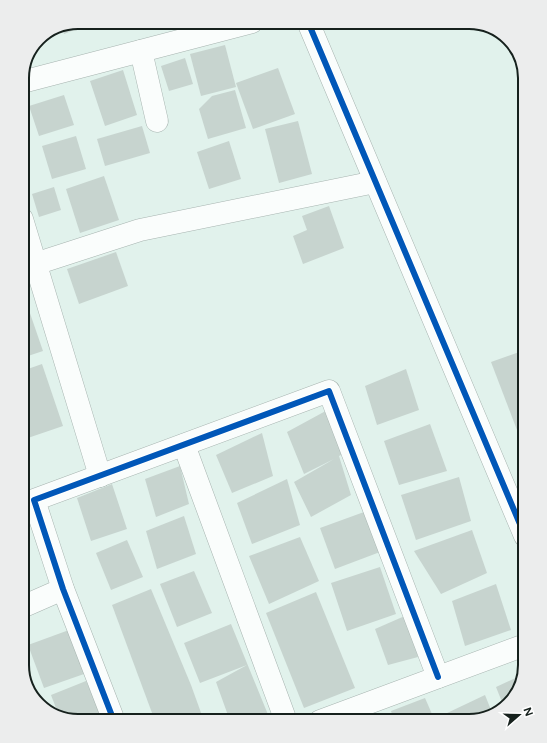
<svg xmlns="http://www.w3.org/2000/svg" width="547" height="743" font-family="Figtree,sans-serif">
<rect width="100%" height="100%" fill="#e1f2ec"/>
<g fill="#c7d4cf">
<path d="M78 22H94L64 34 62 28Z"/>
<path d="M225 45 236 87 201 96 190 54Z"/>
<path d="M185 58 193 84 169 91 161 66Z"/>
<path d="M278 68 295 114 253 129 236 83Z"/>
<path d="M123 70 137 115 105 126 90 81Z"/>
<path d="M235 90 246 128 208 139 199 109 212 96Z"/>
<path d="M64 95 74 125 39 136 29 106Z"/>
<path d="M298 121 312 174 279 183 265 129Z"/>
<path d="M142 126 150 153 105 166 97 139Z"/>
<path d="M76 136 86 169 52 179 42 146Z"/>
<path d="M229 141 241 179 209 189 197 152Z"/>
<path d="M104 176 119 220 80 233 66 189Z"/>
<path d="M54 187 61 210 39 217 32 194Z"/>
<path d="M329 206 344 248 303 264 293 236 307 230 302 216Z"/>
<path d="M116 252 128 286 79 304 67 269Z"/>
<path d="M22 290 43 351 22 358Z"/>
<path d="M525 350V451L491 362Z"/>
<path d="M42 364 63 426 22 440V371Z"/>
<path d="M406 369 419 410 377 425 365 386Z"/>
<path d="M333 407 347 452 339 456 351 495 311 517 294 482 334 459 304 474 287 432Z"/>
<path d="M430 424 447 471 399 485 384 441Z"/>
<path d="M262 433 273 476 232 493 216 455Z"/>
<path d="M180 466 189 504 156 517 145 479Z"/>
<path d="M459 477 471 521 416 540 401 495Z"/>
<path d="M287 479 300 525 252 544 237 503Z"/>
<path d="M112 484 127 529 91 541 77 498Z"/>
<path d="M364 512 380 552 335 569 320 528Z"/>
<path d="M184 516 196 554 157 569 146 531Z"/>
<path d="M472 530 487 573 441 594 414 551Z"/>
<path d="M300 537 319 581 269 604 249 556Z"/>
<path d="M127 540 143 577 111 590 96 553Z"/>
<path d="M380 567 396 614 347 631 331 583Z"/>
<path d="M194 571 212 613 177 627 160 584Z"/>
<path d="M22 572 27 586 22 588Z"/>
<path d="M496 584 511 630 465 646 452 601Z"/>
<path d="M151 589 191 685 204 721H155L112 605Z"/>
<path d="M316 592 355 688 304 708 266 613Z"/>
<path d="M407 615 418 657 388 665 375 629Z"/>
<path d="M231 624 269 717 260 721H230L216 682 247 665 200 683 184 643Z"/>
<path d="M69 630 84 674 44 688 28 645Z"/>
<path d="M22 652 35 692 30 693 22 665Z"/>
<path d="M522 675 518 693 504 707 496 687Z"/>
<path d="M86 681 102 717 94 721H74L59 716 51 695Z"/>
<path d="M485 695 493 715 469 721H448L445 714Z"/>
<path d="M425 698 435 721H394L391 711Z"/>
</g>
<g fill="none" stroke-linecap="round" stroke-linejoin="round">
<g stroke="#a7b4b0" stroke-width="23">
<g id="minor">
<path d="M308 22 525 536"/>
<path d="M141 51 157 121"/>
<path d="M22 82 252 22"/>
<path d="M22 219 100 476"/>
<path d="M35 264 140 230 375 182"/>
<path d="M184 445 286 721"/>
<path d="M22 607 63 589"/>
<path d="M114 721 63 589 34 500 329 391 438 677"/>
<path d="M320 721 525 645"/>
</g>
</g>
<use href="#minor" stroke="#fafdfc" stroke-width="22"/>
<g stroke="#fff" stroke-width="8">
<g id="cycleway">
<path d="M308 22 525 536"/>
<path d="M114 721 63 589 34 500 329 391 438 677"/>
</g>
</g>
<use href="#cycleway" stroke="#0057b8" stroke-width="6"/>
</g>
<path d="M0 0H547V743H0ZM78 29H469A49 49 0 0 1 518 78V665A49 49 0 0 1 469 714H78A49 49 0 0 1 29 665V78A49 49 0 0 1 78 29Z" fill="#eceded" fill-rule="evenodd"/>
<path fill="none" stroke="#16211d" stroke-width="2" d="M78 29H469A49 49 0 0 1 518 78V665A49 49 0 0 1 469 714H78A49 49 0 0 1 29 665V78A49 49 0 0 1 78 29Z"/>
<g transform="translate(519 715) rotate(70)" stroke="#ffffff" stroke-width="3" paint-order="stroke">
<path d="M0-3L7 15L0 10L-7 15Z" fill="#16211d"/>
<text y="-6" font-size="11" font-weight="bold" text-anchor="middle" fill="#16211d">N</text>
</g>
</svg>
